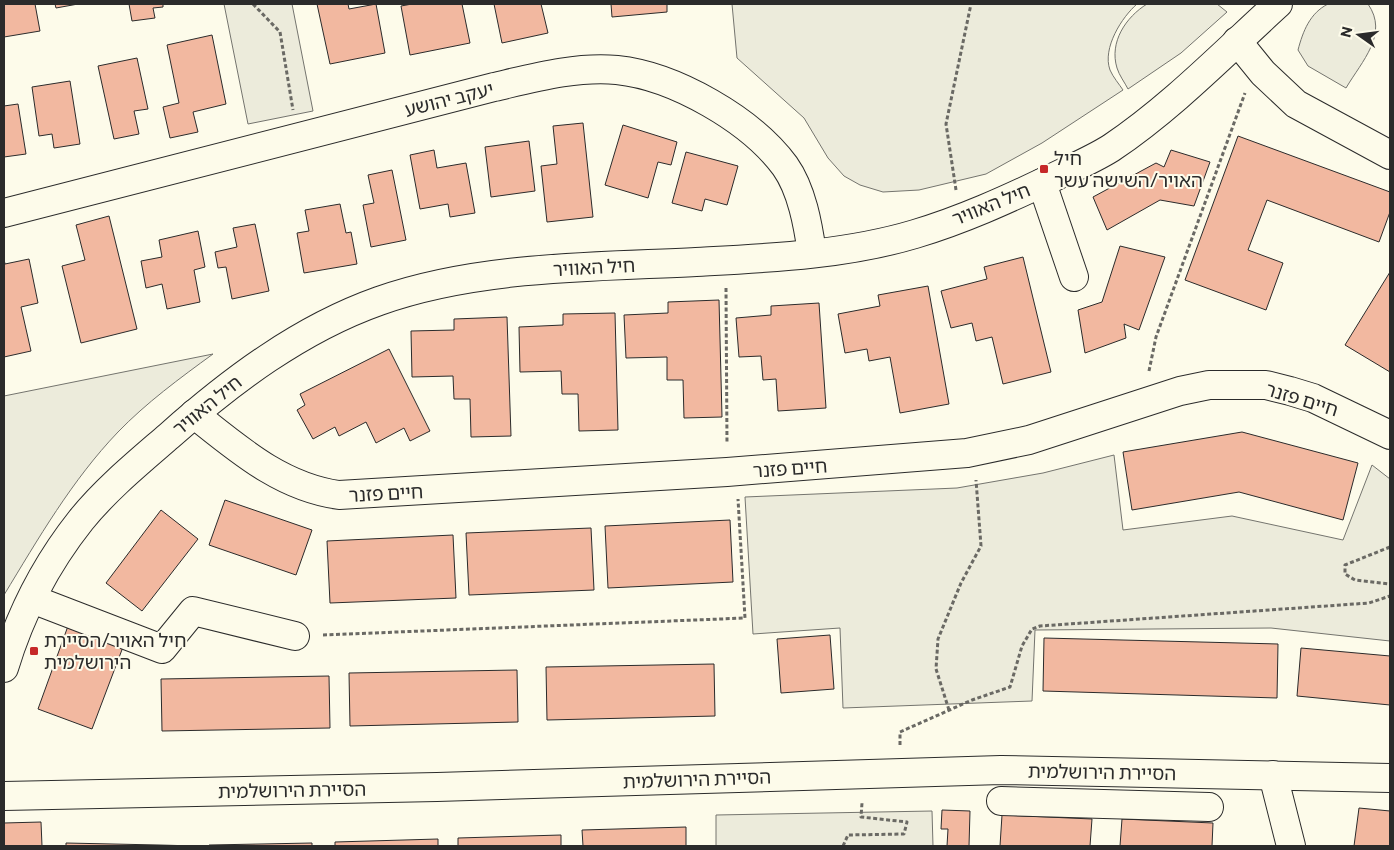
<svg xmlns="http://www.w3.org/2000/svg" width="1394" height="850" font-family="Commissioner,'Noto Sans Hebrew',sans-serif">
<rect width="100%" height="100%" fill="#fdfbea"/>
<g fill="#ecebdb" stroke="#74746e">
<path d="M224 4H292L313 111 248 124Z"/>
<path d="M732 4H1137C1122 17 1102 48 1110 70 1113 77 1119 84 1123 90L1042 143 986 174 919 190 883 192 860 185 844 176 828 158 804 118 737 58Z"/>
<path d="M1147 4H1217L1227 12 1181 53 1128 89C1125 83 1119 75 1117 68 1109 42 1126 17 1147 4Z"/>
<path d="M1328 4H1368C1389 34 1362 61 1346 88L1308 66 1298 50C1303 31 1310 13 1328 4Z"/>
<path d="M213 354C180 378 146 403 118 432 72 480 38 539 4 595V396Z"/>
<path d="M1114 455 1123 530 1232 516 1343 540 1372 465 1390 479V641L1271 628 1035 630 1032 701 843 708 840 628 753 634 745 497 957 488 1043 473Z"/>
<path d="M932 811 933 846H716V815Z"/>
</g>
<g fill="#f2b8a0" stroke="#2b2b2b">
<path d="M4 4H35L40 31 4 37Z"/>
<path d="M55 4H78L56 8Z"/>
<path d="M129 4H163V7L153 8 155 18 132 21Z"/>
<path d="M317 4H348L349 9 376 4 385 53 330 64Z"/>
<path d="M412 4H462L470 43 410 55 401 6Z"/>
<path d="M494 4H541L548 33 502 43Z"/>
<path d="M611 4H667V12L612 17Z"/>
<path d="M212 35 226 104 193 112 198 132 170 138 163 107 179 103 167 45Z"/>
<path d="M137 58 148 109 134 111 139 134 114 139 98 66Z"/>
<path d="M70 81 80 144 54 148 52 134 39 136 32 87Z"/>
<path d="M18 104 26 154 4 157V106Z"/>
<path d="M583 123 593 217 547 222 541 166 557 164 553 126Z"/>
<path d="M623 125 677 142 671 165 658 162 648 198 605 185Z"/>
<path d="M1238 136 1390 192V212L1379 242 1267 200 1248 250 1283 263 1266 310 1185 280Z"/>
<path d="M529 141 535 191 491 197 485 147Z"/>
<path d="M434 150 437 168 466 163 475 213 450 217 448 204 420 209 410 155Z"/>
<path d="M1171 150 1210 162 1194 206 1160 200 1107 230 1093 197 1156 163 1164 167Z"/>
<path d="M686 152 738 166 727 205 705 199 702 211 672 203Z"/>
<path d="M392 170 406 240 371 247 363 205 374 203 368 175Z"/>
<path d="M340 204 346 233 351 232 357 264 304 273 297 233 309 231 305 210Z"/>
<path d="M109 216 137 329 81 343 62 266 85 260 76 225Z"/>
<path d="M255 224 269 291 232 299 226 267 218 268 215 252 237 247 233 228Z"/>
<path d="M198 231 205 267 194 270 200 302 167 309 162 284 146 288 141 261 162 257 159 240Z"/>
<path d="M1120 246 1165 257 1139 330 1124 324 1126 338 1085 353 1078 310 1102 302Z"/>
<path d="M1023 257 1051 372 1003 384 992 337 976 341 972 323 951 328 941 291 987 279 984 267Z"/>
<path d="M4 259 5 264 29 259 38 303 21 307 31 351 4 357Z"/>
<path d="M1390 272V372L1345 345Z"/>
<path d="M928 286 949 404 900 413 890 357 869 361 867 349 845 353 838 314 880 306 878 295Z"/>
<path d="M719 300 722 417 684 418 683 380H667V357L626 358 624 315 668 313V302Z"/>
<path d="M819 303 826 408 778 411 776 379 763 380 761 356 739 357 736 318 771 315V306Z"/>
<path d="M615 313 618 430 579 431 578 394H562L561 371 520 372 519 327 563 325V314Z"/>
<path d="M507 317 511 436 471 437 470 399H454L453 376 412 377 411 331 454 330V319Z"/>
<path d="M389 349 430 431 410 441 404 428 376 443 366 422 339 436 335 427 313 439 297 410 305 405 300 394Z"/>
<path d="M1242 432 1358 463 1343 520 1239 492 1132 510 1123 452Z"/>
<path d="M225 500 312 530 296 575 209 545Z"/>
<path d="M161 510 198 539 142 611 106 583Z"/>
<path d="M730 520 733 582 608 588 605 526Z"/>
<path d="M591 528 594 590 469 595 466 533Z"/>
<path d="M453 535 456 598 330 603 327 541Z"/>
<path d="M68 626 123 647 92 729 38 709Z"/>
<path d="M830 635 834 689 781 693 777 639Z"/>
<path d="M1044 638 1278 644 1277 698 1043 691Z"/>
<path d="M1301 648 1390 656V705L1297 696Z"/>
<path d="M714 664 715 716 547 720 546 667Z"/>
<path d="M517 670 518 722 350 726 349 673Z"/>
<path d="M329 676 330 728 162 731 161 679Z"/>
<path d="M1359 808 1390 811V846H1354Z"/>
<path d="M942 810 970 811 969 846H947L948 829H941Z"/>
<path d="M1002 815 1092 819 1090 846H1000Z"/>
<path d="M1122 819 1213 823 1212 846H1120Z"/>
<path d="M41 822 42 846H4V823Z"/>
<path d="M686 827V846H583L582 830Z"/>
<path d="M561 835V846H458V838Z"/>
<path d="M438 839V846H335V842Z"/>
<path d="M66 843 159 845 196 846H66Z"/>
<path d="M312 843V846H209V845Z"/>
</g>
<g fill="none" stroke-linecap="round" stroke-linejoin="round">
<g stroke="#2b2b2b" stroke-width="30">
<g id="minor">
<path d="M1237 41 1263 73 1296 104 1390 155"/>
<path d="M1042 183 1074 277"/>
<path d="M4 213 494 87C533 78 577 66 617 70 675 76 751 120 785 166 802 190 808 225 812 253"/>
<path d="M194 414C238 449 281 487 339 495L727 472 967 453 1029 440 1180 391 1209 385H1266L1290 391 1313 398 1390 435"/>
<path d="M32 599 162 649 193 611 295 636"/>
<path d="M4 668C20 615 46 564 81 520 106 489 139 462 169 436 231 381 300 329 379 301 477 266 594 267 696 262 769 258 845 255 915 234 962 220 1006 200 1050 179 1070 169 1092 160 1111 148 1172 107 1224 53 1278 4"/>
<path d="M1273 775 1291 846"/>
<path d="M4 796 437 787 1001 770 1390 778"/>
<path d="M1001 801 1209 807"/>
</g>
</g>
<g stroke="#6a6964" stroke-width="3" stroke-dasharray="4 2.5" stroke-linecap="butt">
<path d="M253 4 280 32 293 110"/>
<path d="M956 190 946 124 971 4"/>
<path d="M726 288 727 444"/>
<path d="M1149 371 1156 337 1245 93"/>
<path d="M1390 547 1345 565V574L1355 580 1390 584"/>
<path d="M323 635 745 618 738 499"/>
<path d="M949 710 936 669 938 639 961 583 981 546 976 480"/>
<path d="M900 745V732L972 700 1010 687 1022 646 1032 629 1040 626 1369 603 1390 596"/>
<path d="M843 846 848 835 904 834 907 822 861 817 862 803"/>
</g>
<use href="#minor" stroke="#fdfbea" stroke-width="28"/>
</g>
<g fill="#c62828" stroke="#fdfbea" stroke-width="2">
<rect x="1039" y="164" width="10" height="10" rx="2.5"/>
<rect x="29" y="646" width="10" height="10" rx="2.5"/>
</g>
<g text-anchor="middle" stroke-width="4" stroke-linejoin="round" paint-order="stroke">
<g font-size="19" fill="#2b2b2b" stroke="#fdfbea">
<text transform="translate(449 99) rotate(-14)" y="7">יעקב יהושע</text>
<text transform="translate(991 204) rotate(-22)" y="7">חיל האוויר</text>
<text transform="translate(594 267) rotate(-3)" y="7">חיל האוויר</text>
<text transform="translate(1302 399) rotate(17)" y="7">חיים פזנר</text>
<text transform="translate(207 405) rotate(-39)" y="7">חיל האוויר</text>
<text transform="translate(790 468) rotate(-4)" y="7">חיים פזנר</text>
<text transform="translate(386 493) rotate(-3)" y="7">חיים פזנר</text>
<text transform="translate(1102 772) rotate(1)" y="7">הסיירת הירושלמית</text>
<text transform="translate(697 779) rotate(-2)" y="7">הסיירת הירושלמית</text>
<text transform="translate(292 790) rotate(-1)" y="7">הסיירת הירושלמית</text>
</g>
<g font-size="19" fill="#2b2b2b" stroke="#fdfbea" text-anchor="start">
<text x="1054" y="165">חיל<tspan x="1054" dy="22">האויר/השישה עשר</tspan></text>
<text x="44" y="647">חיל האויר/הסיירת<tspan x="44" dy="22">הירושלמית</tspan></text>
</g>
</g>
<rect width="1394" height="850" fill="none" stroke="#2b2b2b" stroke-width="10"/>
<g transform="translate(1359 35) rotate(284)" stroke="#fdfbea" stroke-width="4" paint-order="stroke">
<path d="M0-4L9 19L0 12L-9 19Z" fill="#2b2b2b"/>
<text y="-8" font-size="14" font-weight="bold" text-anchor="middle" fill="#2b2b2b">N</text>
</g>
</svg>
